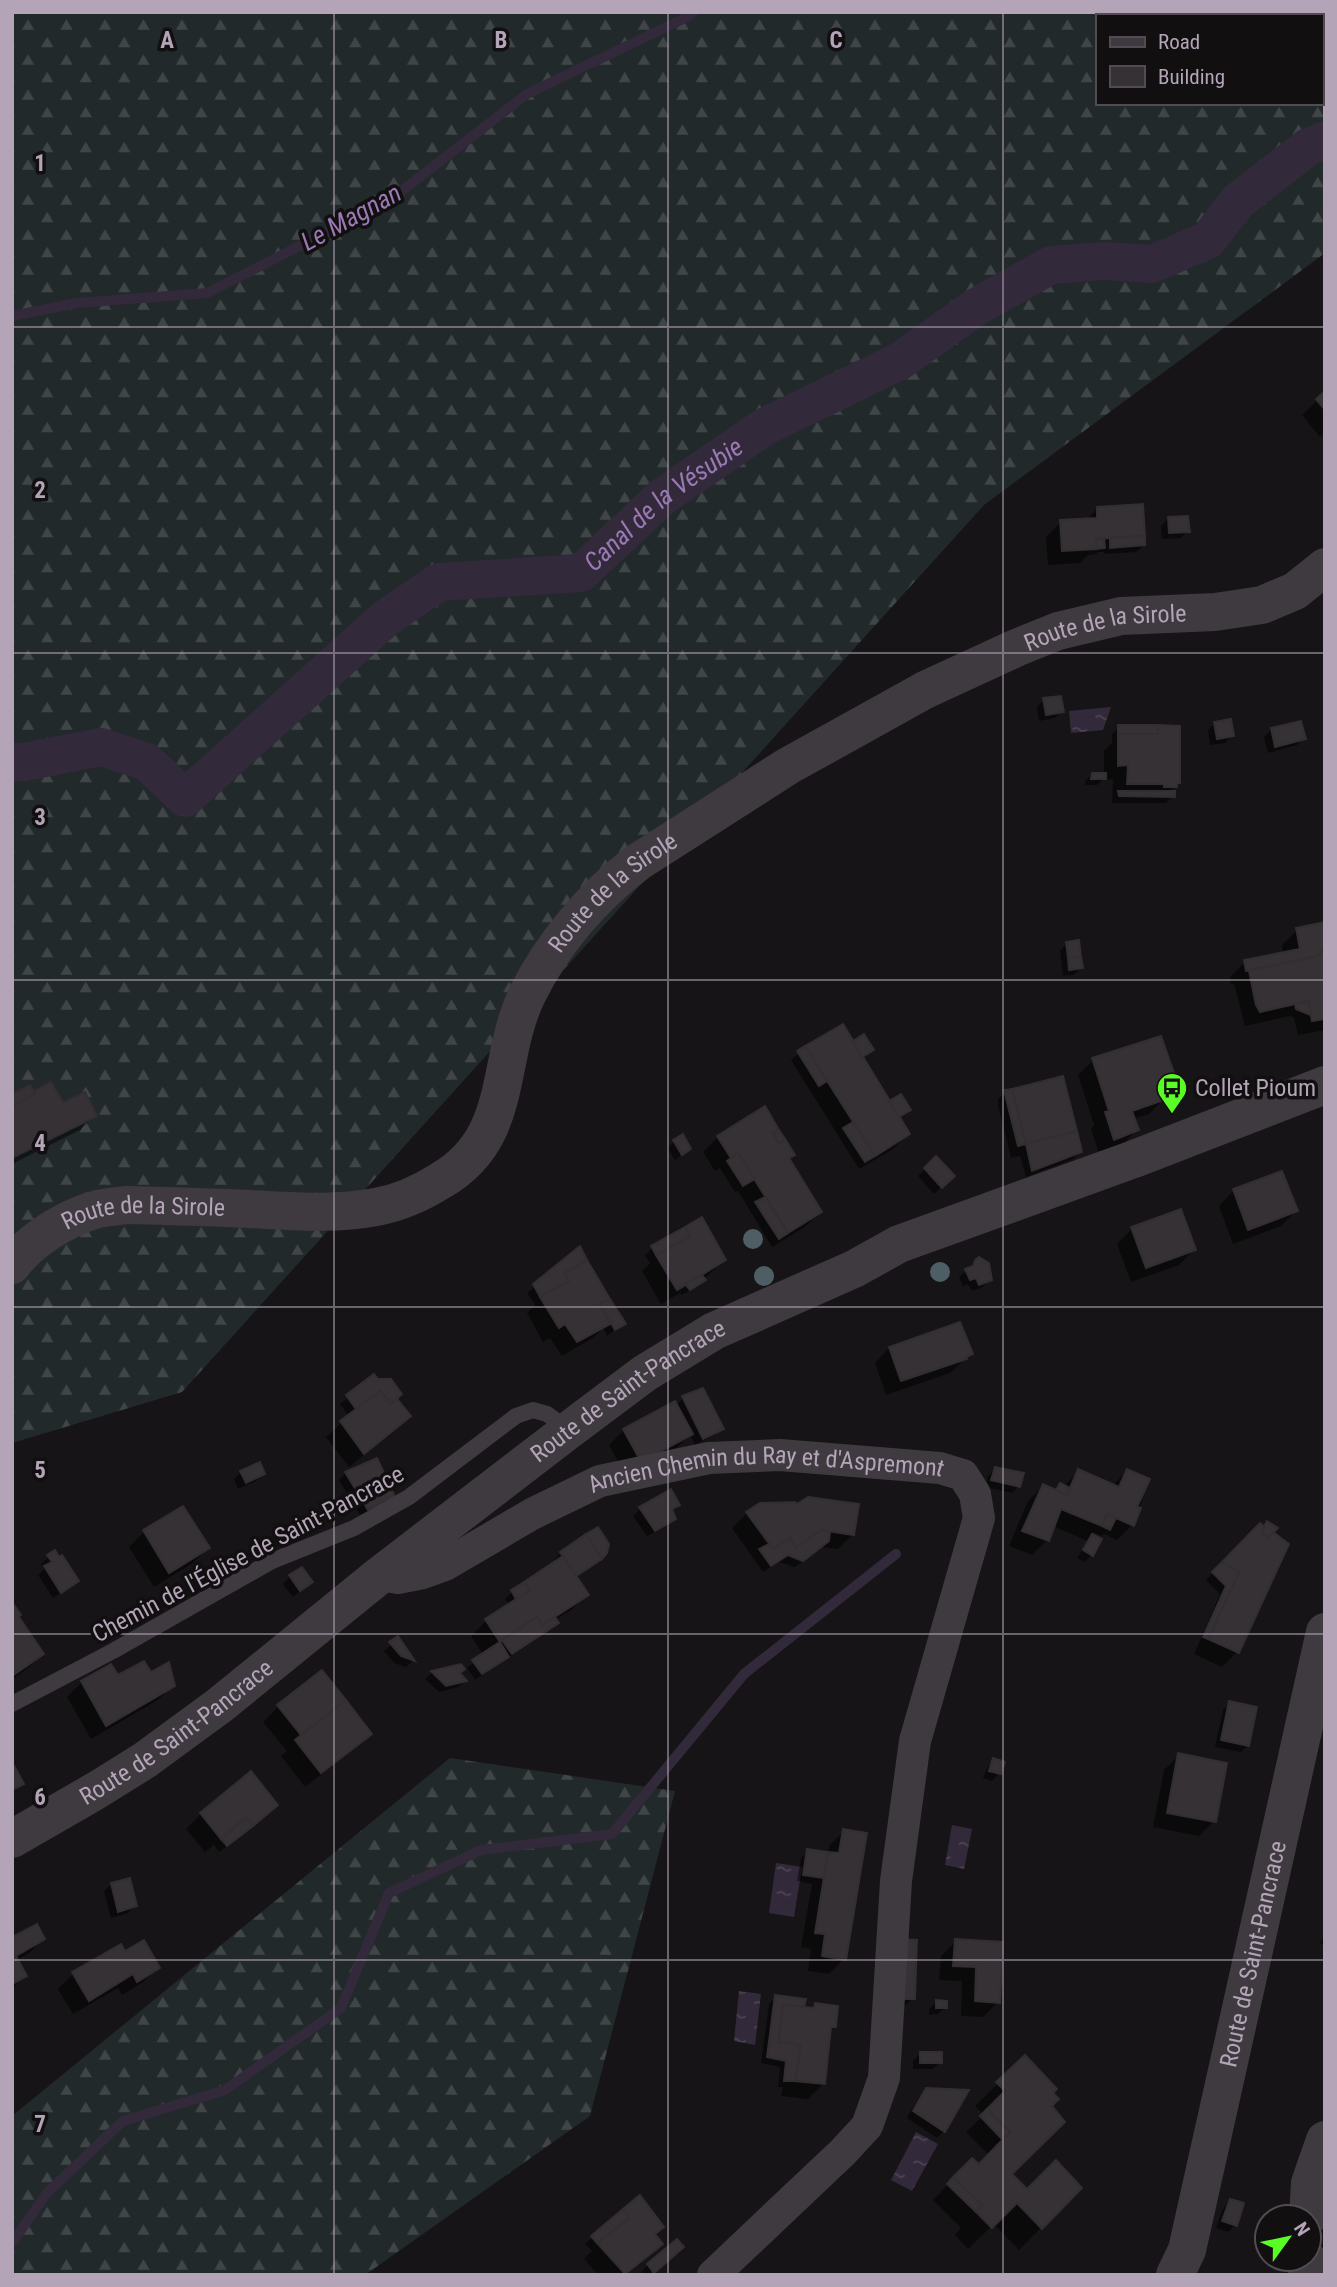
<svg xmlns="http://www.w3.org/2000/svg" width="1337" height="2287" font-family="'Roboto Condensed',sans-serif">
<defs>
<pattern id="forest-firs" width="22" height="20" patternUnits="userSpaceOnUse" patternTransform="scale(1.75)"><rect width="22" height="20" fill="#22292b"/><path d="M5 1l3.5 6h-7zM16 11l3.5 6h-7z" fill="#404548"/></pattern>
<pattern id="water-ripples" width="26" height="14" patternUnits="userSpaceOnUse" patternTransform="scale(1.75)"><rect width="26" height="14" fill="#32293a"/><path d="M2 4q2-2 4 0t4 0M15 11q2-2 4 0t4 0" fill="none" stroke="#4d4554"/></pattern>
</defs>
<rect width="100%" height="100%" fill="#161416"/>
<g fill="url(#forest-firs)" fill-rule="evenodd">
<path d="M12 12H1325V253L984 505 182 1392 12 1443ZM1097 16H1321V103H1097Z"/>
<path d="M450 1758 675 1791 590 2116 365 2275H12V2116Z"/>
</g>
<g fill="url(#water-ripples)">
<path d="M1111 707 1103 730 1071 733 1069 711Z"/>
<path d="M952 1825 972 1829 964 1869 945 1865Z"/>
<path d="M776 1863 802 1867 794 1917 769 1913Z"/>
<path d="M739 1991 761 1994 755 2045 734 2041Z"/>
<path d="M916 2132 938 2144 912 2191 891 2180Z"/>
</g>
<g fill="#0007">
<path d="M1325 393V433L1320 437 1302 415Z"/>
<path d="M1097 509 1144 545 1136 552 1104 554V552H1098L1096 554 1088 555 1080 563 1048 565 1046 537 1061 522 1086 520Z"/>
<path d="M1168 519 1188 531 1181 538 1162 539 1161 526Z"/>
<path d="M1044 700 1062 711 1055 718 1039 721 1037 707Z"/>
<path d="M1215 723 1232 735 1225 743 1210 745 1208 730Z"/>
<path d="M1119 727 1178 782 1169 793 1173 796 1166 803H1112L1113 779 1102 780 1097 785H1085V781L1092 774H1104V751L1112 743V734Z"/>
<path d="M1271 730 1304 738 1297 745 1268 753 1264 737Z"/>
<path d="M1325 924V1030L1298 1035 1294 1018 1290 1016 1245 1026 1234 984 1231 985 1230 977 1245 962 1283 954 1282 945 1297 930Z"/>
<path d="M1067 943 1081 968 1074 975 1063 976 1060 951Z"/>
<path d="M853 1043 872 1050 862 1059 889 1103 909 1110 899 1119 908 1134 893 1149 859 1169 791 1060 806 1047Z"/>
<path d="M1093 1060 1173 1076 1161 1088 1164 1099 1149 1114 1133 1119 1137 1130 1122 1145 1099 1154 1091 1129 1094 1125 1078 1075Z"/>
<path d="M1005 1092 1080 1152 1073 1159 1026 1177 1020 1156 1011 1158 998 1105V1099Z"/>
<path d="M35 1093 62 1105 95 1115 80 1130 12 1164V1096Z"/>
<path d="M718 1137 793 1155 788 1159 820 1212 805 1227 772 1247 738 1191 735 1192 720 1168 715 1171 703 1152Z"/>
<path d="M675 1141 689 1149 675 1160 667 1148Z"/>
<path d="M936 1159 952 1176 934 1194 918 1176Z"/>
<path d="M1281 1173 1296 1211 1281 1226 1233 1244 1219 1206 1233 1191Z"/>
<path d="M701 1219 724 1260 696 1287 682 1295 680 1293 661 1304 642 1271 650 1263 645 1255 652 1248Z"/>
<path d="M1132 1229 1194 1250 1179 1265 1131 1282 1117 1244Z"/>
<path d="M579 1249 623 1324 607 1336 603 1328 593 1338 562 1356 550 1338 543 1342 527 1313 535 1305 527 1293Z"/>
<path d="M976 1262 990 1279 983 1287 972 1291 968 1284 963 1286 959 1277Z"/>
<path d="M889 1348 971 1354 950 1373 886 1395 875 1363Z"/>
<path d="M374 1377 409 1416 394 1431 349 1467 326 1437 349 1416 340 1404Z"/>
<path d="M683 1398 722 1428 715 1435 695 1445 690 1434 676 1449 626 1476 609 1445 624 1430 676 1406Z"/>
<path d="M377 1461 386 1504 360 1515 339 1480 346 1473Z"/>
<path d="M996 1468 1019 1486 1012 1493 985 1487 988 1476Z"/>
<path d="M1079 1471 1112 1486 1127 1471 1137 1504 1143 1499 1132 1525 1117 1540 1104 1534 1102 1536 1093 1532 1090 1535 1100 1540 1092 1555 1084 1562 1077 1558 1088 1541 1053 1526 1047 1540 1032 1555 1009 1546 1028 1501 1043 1486 1054 1491 1060 1485 1064 1486Z"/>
<path d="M241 1472 263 1474 256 1481 238 1489 234 1479Z"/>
<path d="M670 1491 677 1504 671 1511 674 1518 667 1525 647 1536 633 1516 640 1509Z"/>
<path d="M183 1508 208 1548 193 1563 154 1587 129 1547 144 1532Z"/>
<path d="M747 1513 853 1534 838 1549 822 1547 795 1567 779 1562 763 1572 732 1528Z"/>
<path d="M1267 1523 1271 1533 1287 1544 1237 1652 1222 1667 1194 1654 1220 1594 1206 1580 1260 1525 1263 1527Z"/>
<path d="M606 1552 593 1565 575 1577 586 1595 571 1610 555 1620 557 1623 550 1630 475 1680 467 1668 483 1655 471 1636 486 1621 509 1605 505 1599 512 1592 556 1563 554 1560 561 1553Z"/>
<path d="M54 1553 77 1581 53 1598 38 1575 44 1569 41 1564Z"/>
<path d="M290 1577 311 1582 293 1597 283 1584Z"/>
<path d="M12 1605 17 1617 42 1654 27 1669 12 1679Z"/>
<path d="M398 1639 413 1661 406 1667 394 1663 384 1651Z"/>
<path d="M460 1666 458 1673 465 1681 458 1687 439 1692 425 1679 432 1673Z"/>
<path d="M322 1672 370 1733 355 1748 305 1787 281 1756 287 1751 263 1722 278 1707Z"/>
<path d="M150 1674 173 1685 158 1700 91 1739 67 1697 82 1682Z"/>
<path d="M1230 1703 1248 1745 1241 1752 1215 1747 1223 1710Z"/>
<path d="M1179 1755 1214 1821 1199 1836 1153 1827 1164 1770Z"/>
<path d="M994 1760 999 1773 992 1781 983 1778 987 1768Z"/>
<path d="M276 1805 261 1820 219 1852 214 1845 205 1852 186 1829 201 1814Z"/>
<path d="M844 1831V1959L829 1974 808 1971 811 1949 801 1947 812 1884 797 1881 801 1858 808 1851 828 1854 829 1846Z"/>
<path d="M112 1884 135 1906 128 1913 111 1918 104 1891Z"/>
<path d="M1325 1933V1945L1320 1943Z"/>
<path d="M12 1939H43L28 1954 16 1960 25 1975 12 1988Z"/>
<path d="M956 1941 1001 1943 998 2002 983 2017 961 2016 962 1981 939 1980 941 1956Z"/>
<path d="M891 1948 913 1998 906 2005H890Z"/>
<path d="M124 1954 158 1967 143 1982 122 1995 118 1988 73 2014 58 1989 73 1974Z"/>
<path d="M776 1997 804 2001 802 2009H810L815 2005 834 2027 828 2032 823 2084 808 2099 781 2096 783 2087H778L780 2067 761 2063 769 2004Z"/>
<path d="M936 2002 945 2007 938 2014 929 2015V2009Z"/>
<path d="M920 2054 940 2062 933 2069H913V2061Z"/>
<path d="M1025 2057 1051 2093 1050 2106 1010 2174 1026 2191 1080 2188 1019 2250 994 2224 968 2249 955 2235 961 2228 933 2200 972 2160 979 2166 989 2155 966 2132 984 2115 975 2106Z"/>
<path d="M927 2090 944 2131 937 2138 907 2118 919 2097Z"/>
<path d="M639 2198 654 2235 660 2244 625 2275H598L584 2259 592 2251 585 2244Z"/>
<path d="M1230 2201 1235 2225 1228 2232 1216 2228 1223 2209Z"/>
<path d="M675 2254 650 2275H643L641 2272 648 2265Z"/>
</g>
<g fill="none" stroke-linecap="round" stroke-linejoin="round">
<g stroke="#32293a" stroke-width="10">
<path d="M12 316 77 303 207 293 390 200 527 94 687 17 694 12"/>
<path d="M12 2243 47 2193 123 2121 225 2090 341 2008 389 1893 481 1850 612 1834 744 1674 896 1554"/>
</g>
<path stroke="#32293a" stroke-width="38" id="s1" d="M12 762H24L101 747 147 762 185 798 386 618 439 582 581 573 662 497 764 427 900 361 976 307 1051 265 1104 261 1152 264 1208 240 1238 201 1308 147 1325 140"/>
</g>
<g fill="#353134" stroke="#322e31" stroke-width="2">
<path d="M1325 391V410L1316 399Z"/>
<path d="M1143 504 1145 536 1096 539 1097 549 1062 551 1060 520 1097 518V507Z"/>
<path d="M1188 516 1190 532 1169 533 1168 517Z"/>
<path d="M1145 536V545L1110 548V538Z"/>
<path d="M1104 538 1105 548 1097 549 1096 539Z"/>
<path d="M1061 696 1064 712 1046 715 1043 698Z"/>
<path d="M1231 719 1234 736 1217 739 1214 722Z"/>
<path d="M1301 721 1306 739 1275 747 1271 728Z"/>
<rect x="1118" y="725" width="40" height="9"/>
<path d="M1158 725 1180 726V783H1177V787H1164V784H1127L1128 765 1118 766V734H1158Z"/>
<path d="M1092 773H1106V779H1091Z"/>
<path d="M1118 791H1175V797L1119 796Z"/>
<path d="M1325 922V948L1318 956 1246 971 1244 960 1300 949 1296 928Z"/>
<path d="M1079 940 1081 957 1068 958 1066 942Z"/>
<path d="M1325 948V1019L1312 1021 1308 1001 1260 1012 1256 1005 1249 971 1318 956Z"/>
<path d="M1081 957 1083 968 1069 970 1068 958Z"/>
<path d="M1308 1001 1311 1015 1296 1009 1295 1004Z"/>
<path d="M843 1024 910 1134 875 1156 805 1046Z"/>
<path d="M864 1034 874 1050 862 1057 853 1041Z"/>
<path d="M1161 1036 1175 1076 1161 1081 1166 1099 1132 1111 1139 1130 1114 1140 1105 1112 1109 1111 1092 1058Z"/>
<path d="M805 1046 827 1081 819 1086 797 1051Z"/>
<path d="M1063 1076 1077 1131 1026 1144 1012 1089Z"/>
<path d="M51 1082 63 1103 85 1092 97 1116 12 1158V1106L35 1094 34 1091Z"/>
<path d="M30 1085 35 1094 12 1106V1094Z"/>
<path d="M1012 1089 1026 1144 1018 1146 1004 1090Z"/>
<path d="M901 1094 911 1110 899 1117 889 1101Z"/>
<path d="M765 1106 779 1130 773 1133 779 1143 785 1139 795 1155 789 1158 822 1212 788 1233 738 1153 731 1158 717 1136Z"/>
<path d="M853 1122 875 1156 865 1162 843 1128Z"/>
<path d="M779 1130 785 1139 779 1143 773 1133Z"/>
<path d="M1077 1131 1082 1152 1032 1171 1026 1144Z"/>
<path d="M683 1134 691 1149 682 1155 673 1140Z"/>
<path d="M738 1153 755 1179 743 1186 727 1161Z"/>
<path d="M936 1156 955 1176 942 1188 924 1168Z"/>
<path d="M1282 1171 1298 1211 1248 1230 1233 1189Z"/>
<path d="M765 1197 788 1233 779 1239 755 1202Z"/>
<path d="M1181 1209 1196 1250 1146 1268 1131 1227Z"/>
<path d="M702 1217 726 1260 677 1290 656 1255 690 1236 685 1227Z"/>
<path d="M685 1227 690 1236 656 1255 651 1246Z"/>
<path d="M580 1246 587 1260 565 1273 569 1281 540 1297 533 1284Z"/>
<path d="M979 1257 989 1263 992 1280 979 1285 976 1278 970 1280 965 1269 973 1266 975 1260Z"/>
<path d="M587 1260 610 1299 600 1304 610 1324 577 1342 565 1324 559 1328 540 1297 569 1281 565 1273Z"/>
<path d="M702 1275 706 1280 690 1290 685 1284Z"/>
<path d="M610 1299 626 1324 615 1330 600 1304Z"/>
<path d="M960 1322 973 1354 966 1357 967 1359 901 1381 889 1347Z"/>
<path d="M374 1374 378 1379H391L402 1394 391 1404 380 1391 356 1409 346 1395Z"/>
<path d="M703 1388 724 1429 703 1439 682 1396Z"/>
<path d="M380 1391 391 1404 397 1399 411 1416 364 1454 340 1421Z"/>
<path d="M675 1401 693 1434 641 1462 623 1429Z"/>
<path d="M377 1458 395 1497 368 1510 345 1472Z"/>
<path d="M260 1462 265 1474 246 1483 240 1471Z"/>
<path d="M995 1467 1024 1473 1020 1487 991 1480Z"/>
<path d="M1078 1469 1119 1487 1127 1469 1150 1479 1137 1507 1141 1508 1134 1526 1107 1514 1102 1526 1061 1509 1049 1541 1022 1531 1043 1484 1067 1495Z"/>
<path d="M1060 1483 1070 1488 1067 1495 1056 1490Z"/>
<path d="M671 1489 680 1505 672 1509 676 1519 655 1531 639 1507Z"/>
<path d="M808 1497 859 1504 854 1535 821 1530 796 1548 790 1538 773 1549 746 1512 760 1503 795 1502 797 1504Z"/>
<path d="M183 1506 210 1548 169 1573 143 1530Z"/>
<path d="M1107 1514 1116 1518 1110 1530 1102 1526Z"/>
<path d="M1267 1521 1278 1528 1268 1538 1261 1532Z"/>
<path d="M1260 1523 1265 1527 1261 1532 1268 1538 1273 1532 1289 1544 1239 1653 1208 1639 1239 1572 1222 1562Z"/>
<path d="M598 1527 609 1544 607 1553 602 1559 586 1534Z"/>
<path d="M821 1530 830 1532 829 1541 803 1561 788 1555 771 1566 759 1549 769 1544 773 1549 790 1538 796 1548Z"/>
<path d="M586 1534 602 1559 576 1576 560 1552Z"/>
<path d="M1092 1534 1102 1539 1093 1556 1083 1550Z"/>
<path d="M55 1550 59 1557 62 1555 79 1581 61 1593 44 1566 52 1562 47 1555Z"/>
<path d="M563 1556 589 1595 542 1625 537 1617 500 1642 485 1619 530 1590 524 1582Z"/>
<path d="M1222 1562 1239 1572 1208 1639 1203 1637 1226 1586 1212 1572Z"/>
<path d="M302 1567 313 1582 300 1591 289 1575Z"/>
<path d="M524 1582 530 1590 516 1599 511 1590Z"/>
<path d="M12 1602 21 1615 19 1617 44 1654 12 1676Z"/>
<path d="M537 1617 542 1625 555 1617 559 1623 512 1654 502 1640Z"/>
<path d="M398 1636 415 1661 401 1656 389 1642Z"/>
<path d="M500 1642 509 1657 482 1674 472 1660Z"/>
<path d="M144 1661 151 1672 169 1662 175 1686 106 1726 81 1681 111 1664 118 1675Z"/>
<path d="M461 1664 465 1669 460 1673 467 1681 446 1686 431 1671Z"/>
<path d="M322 1670 346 1700 301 1735 277 1705Z"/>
<path d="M346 1700 372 1734 321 1773 295 1740Z"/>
<path d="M1229 1701 1257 1707 1249 1746 1221 1740Z"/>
<path d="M1178 1753 1227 1763 1216 1822 1167 1813Z"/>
<path d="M993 1758 1005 1762 1001 1774 989 1771Z"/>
<path d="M12 1762 24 1784 12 1790Z"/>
<path d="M251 1771 278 1805 253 1826 246 1818 221 1839 200 1813Z"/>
<path d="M246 1818 253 1826 227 1846 221 1839Z"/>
<path d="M843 1829 867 1833 846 1960 822 1956 825 1934 815 1933 828 1852 839 1853Z"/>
<path d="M807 1849 828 1852 824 1878 803 1875Z"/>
<path d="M130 1878 137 1906 118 1912 111 1883Z"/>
<path d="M37 1924 45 1939 16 1956 27 1976 12 1984V1937Z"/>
<path d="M898 1939 917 1940 915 1999H897Z"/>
<path d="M955 1939 1003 1942 1000 2003 975 2001 976 1967 953 1966Z"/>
<path d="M144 1940 160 1968 137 1982 133 1974 89 2001 72 1972 121 1944 125 1951Z"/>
<path d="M775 1995 806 1999 804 2007 783 2005 779 2042 801 2045 795 2081H784L786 2061 767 2057Z"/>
<path d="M936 2000 947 2001V2008H936Z"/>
<path d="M815 2003 838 2006 836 2027H831L825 2084 795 2081 801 2045 779 2042 783 2005 814 2008Z"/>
<rect x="920" y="2052" width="22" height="11"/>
<path d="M1025 2055 1057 2089 1053 2093 1059 2099 1052 2106 1065 2122 1012 2174 1027 2189 1056 2160 1082 2188 1042 2229 1017 2203 992 2228 976 2212 982 2205 953 2177 972 2158 979 2164 1010 2132 987 2109 1005 2091 996 2082Z"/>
<path d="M926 2088 969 2090 945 2132 913 2111Z"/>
<path d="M987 2109 1010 2132 1002 2139 980 2116Z"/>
<path d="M953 2177 982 2205 976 2212 947 2184Z"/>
<path d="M640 2195 664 2227 655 2234 663 2244 625 2274 597 2243 629 2218 623 2209Z"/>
<path d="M1230 2199 1244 2203 1237 2226 1222 2221Z"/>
<path d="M623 2209 629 2218 597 2243 591 2236Z"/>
<path d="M677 2239 684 2247 654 2273 647 2264Z"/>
</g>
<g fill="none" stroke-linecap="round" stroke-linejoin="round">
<path stroke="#3f3940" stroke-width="16" d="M12 1704 113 1651 272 1561 354 1528 409 1497 516 1416 533 1410 547 1414 569 1430"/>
<path stroke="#3f3940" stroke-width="32" id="s2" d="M380 1575 398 1578 423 1573 445 1565 532 1514 600 1481 709 1458 780 1455 940 1468 963 1475 975 1494 979 1518 915 1741 896 1881 884 2078 867 2126 843 2152 713 2275"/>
<g stroke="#3f3940" stroke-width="38">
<path id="s3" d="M12 1265C30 1240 65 1219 94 1210 105 1207 117 1206 127 1205 168 1206 209 1207 249 1209 292 1211 334 1215 376 1207 398 1203 421 1193 440 1181 515 1138 495 1062 527 995 552 944 593 896 638 862L788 766 925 690 1016 648 1058 631 1121 616 1215 612 1262 605 1295 591 1325 567"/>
<path id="s4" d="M12 1839 97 1790 145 1760 220 1705 380 1575 569 1430 645 1373 714 1331 854 1269 899 1244 1134 1159 1325 1085"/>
<path d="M1308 2217 1310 2183 1325 2140"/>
<path d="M1307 2259V2275"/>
<path id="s5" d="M1175 2275 1187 2250 1325 1632"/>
</g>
</g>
<g fill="#4d5f64">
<circle cx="753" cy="1239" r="10"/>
<circle cx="940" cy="1272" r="10"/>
<circle cx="764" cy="1276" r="10"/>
</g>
<path fill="none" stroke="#b3a5b7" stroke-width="2" stroke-opacity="0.55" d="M334 12V2275M668 12V2275M1003 12V2275M12 327H1325M12 653H1325M12 980H1325M12 1307H1325M12 1634H1325M12 1960H1325"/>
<defs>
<g id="bus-pin" transform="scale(1.575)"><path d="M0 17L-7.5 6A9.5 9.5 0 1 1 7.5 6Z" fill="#5afc26" stroke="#110f10"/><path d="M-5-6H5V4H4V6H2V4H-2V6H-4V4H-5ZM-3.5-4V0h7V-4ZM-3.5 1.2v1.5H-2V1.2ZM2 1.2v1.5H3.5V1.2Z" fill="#111"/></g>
</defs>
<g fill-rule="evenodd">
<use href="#bus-pin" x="1172" y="1088"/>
</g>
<g text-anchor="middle" stroke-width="7" stroke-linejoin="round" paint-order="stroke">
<g font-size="24" fill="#b3a5b7" stroke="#110f10">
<text dy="8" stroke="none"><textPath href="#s3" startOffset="1367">Route de la Sirole</textPath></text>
<text dy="8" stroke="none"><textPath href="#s3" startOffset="800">Route de la Sirole</textPath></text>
<text dy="8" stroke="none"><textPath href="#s3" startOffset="149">Route de la Sirole</textPath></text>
<text dy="8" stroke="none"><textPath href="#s4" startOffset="763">Route de Saint-Pancrace</textPath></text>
<text dy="8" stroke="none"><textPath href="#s2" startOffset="411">Ancien Chemin du Ray et d'Aspremont</textPath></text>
<text transform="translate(248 1554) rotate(-28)" y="8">Chemin de l'Église de Saint-Pancrace</text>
<text dy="8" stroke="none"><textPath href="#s4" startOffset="196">Route de Saint-Pancrace</textPath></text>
<text dy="8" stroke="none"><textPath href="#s5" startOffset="331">Route de Saint-Pancrace</textPath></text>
</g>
<g font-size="24" fill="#b3a5b7" stroke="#110f10" text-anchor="start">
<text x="1195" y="1096">Collet Pioum</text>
</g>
<g font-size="26" font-style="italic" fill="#9a79b4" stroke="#110f10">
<text transform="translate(351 217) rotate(-29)" y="9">Le Magnan</text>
<text dy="9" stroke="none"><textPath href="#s1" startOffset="775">Canal de la Vésubie</textPath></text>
</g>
</g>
<g font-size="23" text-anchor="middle" font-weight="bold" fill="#b3a5b7" stroke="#110f10" stroke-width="7" stroke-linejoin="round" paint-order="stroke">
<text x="167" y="48">A</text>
<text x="501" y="48">B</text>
<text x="836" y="48">C</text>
<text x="40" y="171">1</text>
<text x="40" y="498">2</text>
<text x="40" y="825">3</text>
<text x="40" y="1151">4</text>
<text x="40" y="1478">5</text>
<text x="40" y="1805">6</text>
<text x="40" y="2132">7</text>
</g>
<rect width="1337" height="2287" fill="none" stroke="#b3a5b7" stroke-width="28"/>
<rect x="1096" y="14" width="228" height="91" fill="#110f10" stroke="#524b53" stroke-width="2"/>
<rect x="1110" y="37" width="35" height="10" fill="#3f3940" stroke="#524b53" stroke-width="2"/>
<text x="1158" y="49" font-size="21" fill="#b3a5b7">Road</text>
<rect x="1110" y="66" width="35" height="21" fill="#353134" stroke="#524b53" stroke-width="2"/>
<text x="1158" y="84" font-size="21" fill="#b3a5b7">Building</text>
<g transform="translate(1288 2238) rotate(57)"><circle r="33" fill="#110f10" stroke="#524b53" stroke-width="2"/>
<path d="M0-5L12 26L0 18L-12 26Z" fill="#5afc26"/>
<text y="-10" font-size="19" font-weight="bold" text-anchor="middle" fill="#b3a5b7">N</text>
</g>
</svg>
